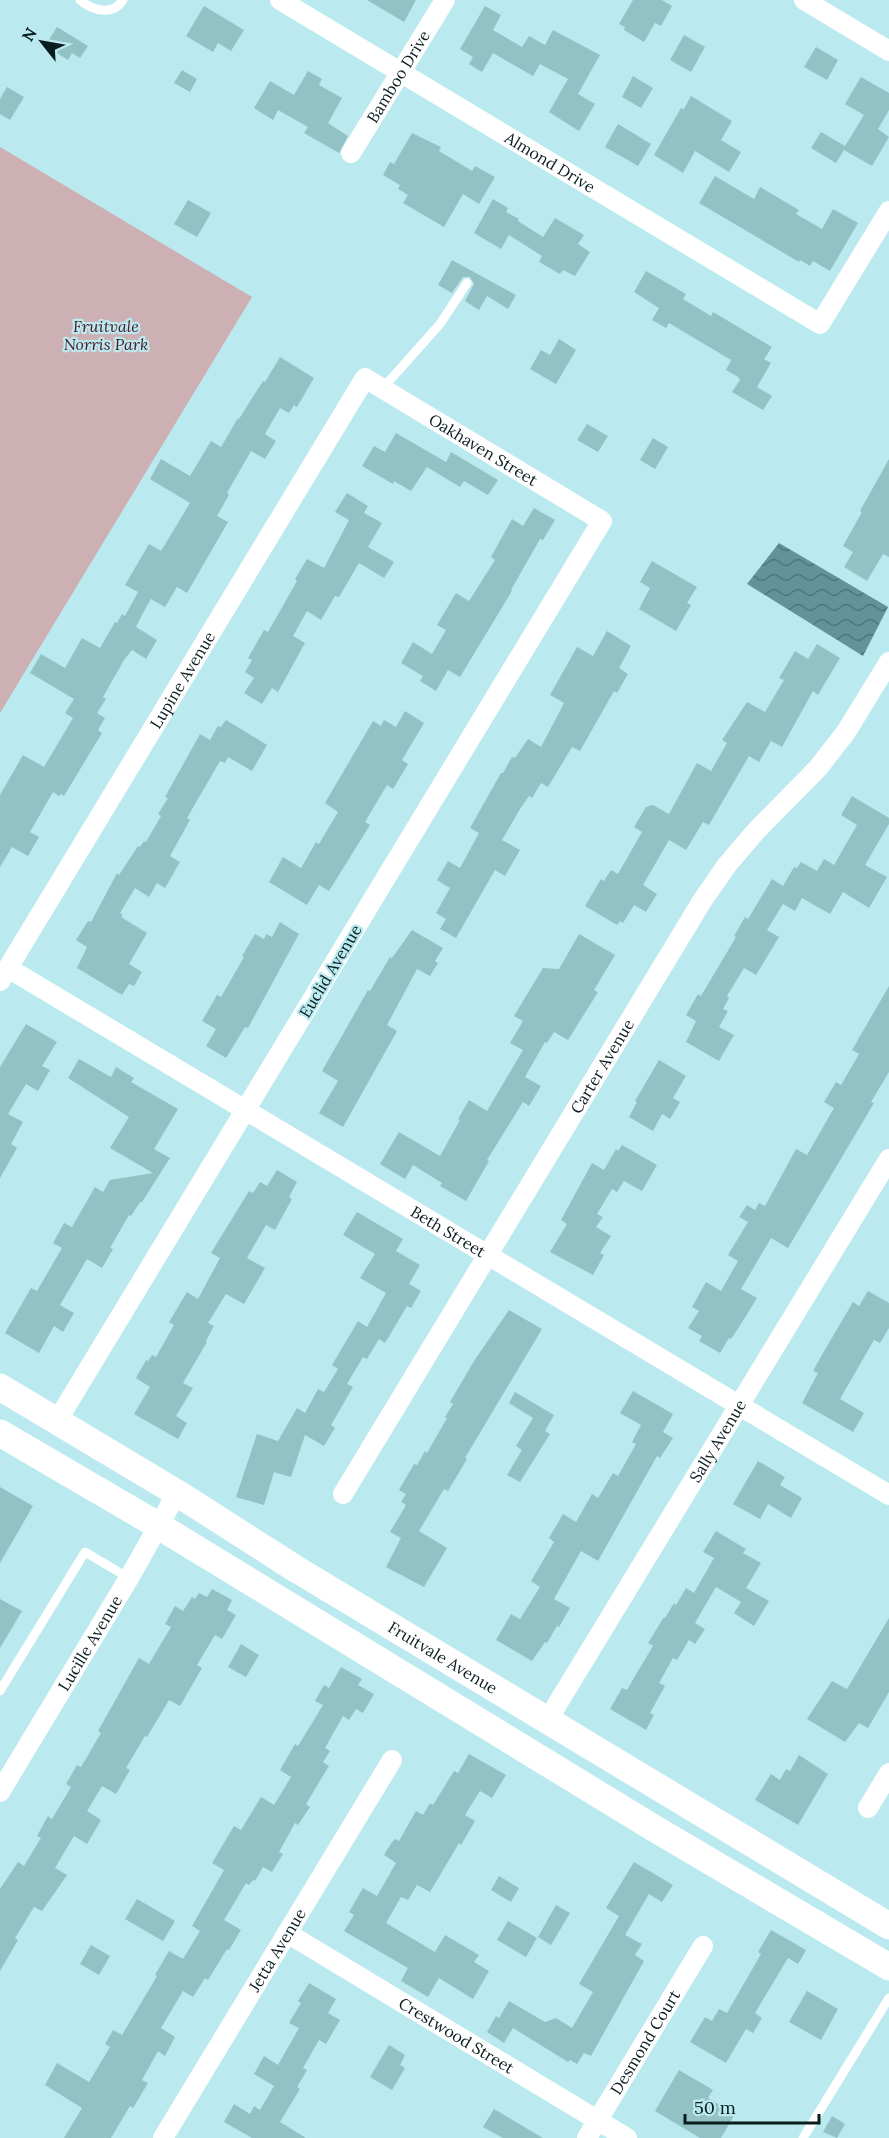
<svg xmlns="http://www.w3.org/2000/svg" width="889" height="2138" font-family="Lora,serif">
<defs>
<pattern id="water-waves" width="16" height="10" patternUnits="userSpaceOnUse" patternTransform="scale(1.5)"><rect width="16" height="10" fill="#619398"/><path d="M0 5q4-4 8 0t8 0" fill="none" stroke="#4e777b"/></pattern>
</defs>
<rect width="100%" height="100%" fill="#baeaef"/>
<path fill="#cdb0b3" d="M0 147 252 297 0 713Z"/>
<path fill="url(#water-waves)" d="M779 543 888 607 863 656 747 584Z"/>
<g fill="#93c2c6">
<path d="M367 0H416L404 22Z"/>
<path d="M633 0H662L672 6 661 26 655 23 644 42 624 30 625 27 619 24Z"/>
<path d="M204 6 244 30 231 51 218 43 213 52 186 36Z"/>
<path d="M485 6 501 15 493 30 522 47 529 36 545 45 553 30 600 55 578 94 595 104 579 131 549 112 568 79 540 64 533 76 493 53 482 72 469 64 473 57 460 49Z"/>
<path d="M57 27 88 46 80 58 72 53 68 60 45 46Z"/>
<path d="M684 35 705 47 691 72 670 60Z"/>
<path d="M816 47 838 60 827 80 804 67Z"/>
<path d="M182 70 197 79 190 92 174 83Z"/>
<path d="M308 71 322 79 319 85 342 98 328 123 348 136 339 153 304 133 308 127 278 110 273 120 254 108 270 81 294 95Z"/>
<path d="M633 76 653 88 641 108 622 97Z"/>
<path d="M861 77 889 93V110L878 129 889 137 872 166 844 150 836 163 811 148 821 132 845 146 864 115 845 104Z"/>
<path d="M7 87 24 97 10 120 0 114V99Z"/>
<path d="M691 96 732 121 721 140 741 152 729 172 695 151 683 173 654 155 681 108 684 109Z"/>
<path d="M618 124 651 144 638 166 605 147Z"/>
<path d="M412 133 441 147 439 151 472 171 475 166 495 177 479 204 463 194 444 227 403 203 408 195 398 189 400 185 383 175 390 162 394 164Z"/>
<path d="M715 176 754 199 760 187 799 210 796 214 822 229 833 209 858 223 830 271 813 261 810 266 800 260 799 262 699 203Z"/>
<path d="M493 199 508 208 506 212 519 219 518 221 543 237 555 218 584 235 578 244 590 252 575 276 563 270 560 274 539 262 542 256 509 235 501 249 474 233Z"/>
<path d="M188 200 211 213 197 237 174 224Z"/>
<path d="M452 260 516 295 508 309 487 296 479 310 465 301 474 284 470 277H463L452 293 438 285Z"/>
<path d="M646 271 686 294 683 299 711 316 713 312 772 347 764 359 771 363 757 387 772 396 763 410 732 392 740 380 738 377 726 370 731 360 669 323 666 328 652 320 659 308 634 292Z"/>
<path d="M559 339 576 350 556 384 530 369 541 350 550 355Z"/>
<path d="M280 357 314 378 297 407 294 405 289 413 280 408 265 434 276 441 265 459 251 451 227 493 229 495 217 516 228 522 187 593 177 587 165 607 151 599 143 613 136 627 157 640 146 659 132 650 124 660 103 697 106 699 97 713 105 718 98 730 102 733 64 796 61 794 59 796 53 792 30 832 39 837 28 856 12 847 0 867V795L23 755 44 767 73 718 65 713 74 699 30 673 41 654 65 668 82 638 100 648 115 622 117 623 122 614 125 616 138 592 125 585 149 544 161 551 190 503 150 479 161 459 190 476 211 441 221 447 238 418 239 419 263 381 265 382Z"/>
<path d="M587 424 608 436 598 452 577 440Z"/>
<path d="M396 433 446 462 451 452 498 480 488 495 464 481 460 487 427 467 411 491 394 481 393 484 362 466 374 446 385 452Z"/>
<path d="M653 438 668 447 655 469 640 460Z"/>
<path d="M889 459V557L883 554 867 581 844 567 853 552 843 546 862 512 860 511Z"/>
<path d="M347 493 368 506 364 513 382 523 368 547 394 562 384 578 359 563 339 597 335 596 321 620 307 611 293 636 305 643 278 692 272 688 262 704 244 693 254 678 245 672 252 660 248 658 264 630 268 632 297 581 295 579 307 559 324 568 349 520 335 512Z"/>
<path d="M534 508 555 520 543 540 540 539 511 590 512 591 460 677 448 670 436 691 420 681 423 676 401 663 413 642 432 654 446 630 437 625 456 593 469 601 495 560 491 557 512 519 523 526Z"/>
<path d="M652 561 697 587 687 603 691 605 676 631 639 609 650 588 640 582Z"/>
<path d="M607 631 631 646 619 668 628 674 617 693 614 691 580 751 572 747 548 787 541 783 532 798 529 796 520 809 502 840 520 850 505 876 495 870 456 938 440 929 446 919 436 913 450 888 437 880 448 861 460 868 479 833 470 828 501 773H503L512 757 515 758 528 739 541 747 564 703 550 695 577 647 593 656Z"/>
<path d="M817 644 840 658 818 695 813 691 782 747 771 741 759 762 749 756 709 825 703 822 686 850 669 840 643 885 657 894 646 912 634 905 623 923 620 921 617 925 585 906 601 879 604 881 611 870 618 874 642 832 634 827 646 807 653 805 669 814 697 763 711 771 727 743 722 740 747 702 765 712 784 680 779 678 795 651 808 659Z"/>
<path d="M405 711 424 723 402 760 408 764 393 789 387 785 365 822 370 825 329 891 319 885 307 905 269 882 283 857 301 868 316 842 319 844 338 812 325 803 373 721 381 726 384 720 396 727Z"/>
<path d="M226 720 267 745 252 771 228 757 225 763 220 761 187 818 190 820 170 856 180 862 165 888 157 883 149 897 135 888 120 913 123 915 121 917 147 933 129 964 142 972 134 986 129 984 122 995 77 968 87 947 76 940 88 921 91 922 117 873 119 875 138 846 140 847 144 841 146 842 161 816 158 814 168 798 165 797 200 734 210 740 218 726 221 727Z"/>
<path d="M852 796 889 818V824L865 865 887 877 869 908 843 892 830 914 802 898 795 911 783 904 767 930 779 937 756 975 744 968 727 996 729 998 723 1009 728 1011 719 1027 734 1035 719 1061 686 1042 696 1021 686 1015 698 994 701 996 736 937 734 936 745 917 748 919 772 879 783 886 794 867 797 868 801 862 817 871 824 859 834 865 857 825 841 815Z"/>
<path d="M280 922 299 934 248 1028 245 1027 226 1058 206 1046 216 1029 202 1021 217 995 221 997 244 957 242 956 255 934 264 939 266 934 272 937Z"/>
<path d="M412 930 443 948 435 961 438 963 430 976 417 969 387 1025 397 1031 343 1127 319 1113 338 1081 322 1071 368 990 370 991 390 957 392 958Z"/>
<path d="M579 934 615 955 594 990 598 992 568 1040 554 1032 547 1043 545 1042 525 1077 541 1086 529 1106 523 1102 487 1160 489 1161 466 1201 440 1186 442 1183 413 1165 405 1179 380 1164 399 1132 440 1156 460 1120 458 1119 469 1100 487 1111 523 1050 510 1043 523 1021 514 1016 543 968 559 969Z"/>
<path d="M889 986V1072L871 1102 874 1103 788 1248 771 1238 741 1289 757 1298 741 1324 731 1339 729 1338 720 1353 699 1341 702 1336 688 1328 699 1311 692 1307 706 1282 721 1291 738 1261 728 1255 748 1222 739 1217 747 1205 755 1210 759 1203 765 1206 796 1149 807 1155 834 1108 824 1102 836 1082 841 1085 859 1054 852 1050Z"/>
<path d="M26 1024 57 1042 42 1066 50 1070 38 1091 26 1084 8 1114 23 1122 11 1144 17 1148 0 1178V1067Z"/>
<path d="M79 1059 111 1077 116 1067 134 1078 131 1082 178 1109 154 1149 170 1158 142 1202H140L131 1216 129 1215 110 1248 113 1249 102 1268 87 1259 60 1305 74 1313 63 1332 54 1326 39 1353 5 1333 31 1288 37 1291 62 1248 53 1243 64 1223 72 1227 95 1187 103 1192 110 1180 153 1173 110 1148 129 1117 68 1078Z"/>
<path d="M659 1060 686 1076 673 1098 680 1102 670 1119 662 1114 653 1131 629 1117 637 1102 635 1101Z"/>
<path d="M622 1145 657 1165 642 1191 624 1181 617 1192 612 1189 597 1214 603 1217 596 1227 611 1236 600 1253 604 1255 593 1275 550 1252 567 1224 561 1220 592 1163 604 1170 616 1149 618 1151Z"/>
<path d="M277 1170 297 1182 289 1197 292 1199 275 1230 266 1225 247 1258 265 1268 244 1304 226 1294 208 1323 214 1326 206 1341 207 1342 183 1383 193 1388 176 1416 187 1423 178 1439 134 1414 150 1387 136 1378 146 1360 148 1361 152 1355 156 1357 174 1325 169 1322 187 1292 198 1299 220 1258 211 1253 249 1191 253 1193 260 1182 267 1186Z"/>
<path d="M357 1212 403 1239 396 1251 420 1265 409 1284 421 1291 411 1308 407 1306 385 1343 379 1339 367 1359 363 1357 347 1384 353 1387 331 1425 335 1428 324 1446 305 1435 291 1477 274 1472 264 1505 236 1497 257 1434 278 1441 297 1408 305 1413 318 1389 324 1392 338 1369 332 1365 358 1321 367 1327 386 1293 360 1278 375 1254 343 1235Z"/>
<path d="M868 1291 889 1303V1328L880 1343 874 1340 840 1399 864 1413 853 1432 802 1403 818 1373 813 1371 823 1353 853 1302 859 1306Z"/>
<path d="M509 1310 542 1329 465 1458 467 1459 448 1491 444 1489 419 1531 447 1548 424 1587 386 1567 401 1538 390 1532 406 1505 401 1502 406 1494 399 1490 414 1464 417 1465 425 1451 427 1453 447 1418 445 1417 453 1404 450 1402 474 1361Z"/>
<path d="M633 1391 673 1414 663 1432 673 1438 660 1458 657 1456 598 1561 581 1551 554 1599 570 1608 559 1627 557 1626 547 1643 545 1642 532 1661 496 1640 511 1614 520 1619 540 1587 531 1581 554 1542 549 1538 563 1514 576 1522 592 1494 598 1498 613 1473 618 1476 636 1444 632 1442 641 1425 620 1413Z"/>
<path d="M515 1392 554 1415 545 1431 550 1434 520 1482 507 1475 522 1450 516 1446 533 1418 509 1403Z"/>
<path d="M758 1461 785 1477 780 1485 802 1498 791 1518 768 1504 760 1519 733 1504Z"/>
<path d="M0 1487 33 1506 0 1563Z"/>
<path d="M716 1531 746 1549 743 1553 761 1563 746 1588 769 1601 754 1626 734 1613 741 1602 716 1587 695 1623 705 1629 695 1644 689 1640 677 1660 673 1658 659 1683 665 1686 650 1713 654 1715 646 1730 610 1709 622 1688 627 1690 635 1676 653 1646 648 1643 664 1617 665 1618 674 1603 676 1605 686 1588 694 1593 714 1558 703 1552Z"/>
<path d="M212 1589 232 1600 227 1610 236 1615 222 1639 215 1635 197 1665 202 1668 180 1706 169 1700 147 1737 145 1736 126 1768 130 1770 116 1794 102 1786 87 1811 101 1820 87 1844 74 1836 55 1868 67 1875 42 1911 34 1907 15 1938 18 1940 0 1971V1889L18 1862 24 1866 41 1838 37 1836 48 1816 52 1819 71 1787 66 1784 77 1765 81 1767 101 1733 98 1731 139 1658 149 1664 171 1627 165 1624 175 1606 183 1611 192 1597 195 1599 199 1593 207 1597Z"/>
<path d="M0 1599 22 1611 0 1648Z"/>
<path d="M889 1618V1692L868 1728 859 1723 845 1742 807 1719 832 1681 847 1689Z"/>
<path d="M241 1644 259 1655 246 1677 228 1667Z"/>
<path d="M341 1667 362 1679 358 1685 374 1694 363 1713 356 1709 349 1720 343 1716 325 1748 330 1751 323 1762 329 1766 306 1804 310 1807 298 1825 295 1823 279 1852 283 1854 272 1872 263 1867 255 1881 253 1880 249 1885 246 1883 224 1920 241 1930 229 1950 227 1949 208 1980 205 1978 193 1997 183 1991 161 2028 175 2037 165 2056 158 2051 142 2080 148 2083 133 2108 130 2106 111 2138H64L82 2108 45 2085 57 2063 89 2082 110 2047 105 2044 113 2030 122 2035 157 1976 155 1975 169 1951 183 1959 200 1931 192 1926 224 1870 212 1863 234 1826 241 1830 261 1797 274 1805 291 1777 280 1770 295 1744 298 1746 323 1705 315 1701 324 1685 329 1688Z"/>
<path d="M469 1754 506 1775 492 1798 480 1791 465 1815 475 1821 461 1845 459 1843 430 1892 417 1885 408 1900 401 1897 386 1923 435 1952 445 1935 479 1955 474 1962 489 1971 473 1999 439 1978 428 1997 401 1981 408 1968 344 1931 354 1915 349 1912 363 1888 377 1896 396 1863 384 1855 392 1842 395 1839 399 1841 416 1811 423 1815 430 1803 433 1805 454 1771 458 1773Z"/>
<path d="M799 1755 828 1774 798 1825 755 1800 771 1774 780 1780 786 1769 790 1771Z"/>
<path d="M634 1862 673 1885 662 1902 649 1894 625 1935 642 1944 635 1955 644 1961 591 2056 584 2053 577 2064 570 2060 568 2062 513 2028 504 2043 487 2032 496 2016 499 2018 509 2001 545 2022 556 2018 572 2028 593 1992 579 1984 619 1916 606 1908Z"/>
<path d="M499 1876 519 1888 511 1902 491 1890Z"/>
<path d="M137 1899 175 1921 163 1941 125 1919Z"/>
<path d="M556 1905 570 1913 551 1945 538 1937Z"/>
<path d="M508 1921 537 1938 526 1957 497 1940Z"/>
<path d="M771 1930 806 1950 798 1964 788 1958 755 2013 762 2018 753 2033 746 2029 726 2063 690 2042 705 2017 712 2021 719 2009 727 2013 761 1954 758 1952Z"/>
<path d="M91 1945 110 1956 99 1975 80 1964Z"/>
<path d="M309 1983 336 1999 328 2013 340 2020 326 2044 319 2040 303 2068 307 2070 297 2087 300 2089 280 2122 306 2138H252L224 2122 234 2104 250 2114 254 2106 260 2110 274 2086 254 2074 264 2056 278 2065 299 2028 289 2023 301 2003 298 2001Z"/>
<path d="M807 1991 838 2009 821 2040 789 2022Z"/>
<path d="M389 2045 405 2055 400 2065 405 2068 392 2090 370 2077Z"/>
<path d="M679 2070 713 2090 708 2098 735 2114 721 2138H700L655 2111Z"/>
<path d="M494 2109 543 2138H503L483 2127Z"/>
<path d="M832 2116 845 2124 837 2138 823 2132Z"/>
</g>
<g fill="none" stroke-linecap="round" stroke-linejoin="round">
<g stroke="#fff" stroke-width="9">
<path d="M80 0C93 11 113 16 123 0"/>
<path d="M382 389 440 324 467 283"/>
<path d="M0 1691 85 1552 129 1578"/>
<path d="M803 2138 889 1998"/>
</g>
<g stroke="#fff" stroke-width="20">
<path id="s1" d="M280 0 820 324 889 211"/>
<path d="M804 0 889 51"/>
<path id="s2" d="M351 153 445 0"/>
<path id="s3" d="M8 968 889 1495"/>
<path id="s4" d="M0 981 365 378 602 521 57 1421"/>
<path id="s5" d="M343 1494 702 901 727 865 756 831 818 768 846 732 889 662"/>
<path id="s6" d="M547 1721 889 1159"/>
<path id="s7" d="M0 1792 129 1578 177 1493"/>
<path d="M868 1808 889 1773"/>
<path id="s8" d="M287 1933 627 2138"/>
<path id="s9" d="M163 2138 392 1760"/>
<path id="s10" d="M587 2138 703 1946"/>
</g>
<g stroke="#fff" stroke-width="27">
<path id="s11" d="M0 1387 177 1493 296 1569 889 1926"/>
<path d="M0 1433 159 1526 652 1827 889 1967"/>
</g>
</g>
<g text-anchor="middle" stroke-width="4.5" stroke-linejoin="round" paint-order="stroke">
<g font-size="16" fill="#091c1e" stroke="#baeaef">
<text dy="6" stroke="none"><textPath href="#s2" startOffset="90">Bamboo Drive</textPath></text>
<text dy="6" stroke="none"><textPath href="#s1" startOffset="315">Almond Drive</textPath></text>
<text dy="6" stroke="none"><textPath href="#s4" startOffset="843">Oakhaven Street</textPath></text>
<text dy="6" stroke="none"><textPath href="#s4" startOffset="352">Lupine Avenue</textPath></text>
<text transform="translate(330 971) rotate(-59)" y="6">Euclid Avenue</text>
<text dy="6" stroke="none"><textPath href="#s5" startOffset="500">Carter Avenue</textPath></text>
<text dy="6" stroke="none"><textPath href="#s3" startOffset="513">Beth Street</textPath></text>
<text dy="6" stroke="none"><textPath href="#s6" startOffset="328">Sally Avenue</textPath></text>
<text dy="6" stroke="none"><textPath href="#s7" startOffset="174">Lucille Avenue</textPath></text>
<text dy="6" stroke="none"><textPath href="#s11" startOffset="519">Fruitvale Avenue</textPath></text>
<text dy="6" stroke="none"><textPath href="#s9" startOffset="220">Jetta Avenue</textPath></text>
<text dy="6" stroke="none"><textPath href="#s8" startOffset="198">Crestwood Street</textPath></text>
<text dy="6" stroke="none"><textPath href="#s10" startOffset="112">Desmond Court</textPath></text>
</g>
<g font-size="16" font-style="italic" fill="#4d1523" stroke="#baeaef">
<text x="106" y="332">Fruitvale<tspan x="106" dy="18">Norris Park</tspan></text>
</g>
</g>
<g transform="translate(42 42) rotate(301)" stroke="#baeaef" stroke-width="4.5" paint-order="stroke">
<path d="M0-4.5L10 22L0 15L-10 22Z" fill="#091c1e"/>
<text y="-9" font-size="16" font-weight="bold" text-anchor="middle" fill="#091c1e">N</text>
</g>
<path d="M685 2114v9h134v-9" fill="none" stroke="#091c1e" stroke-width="3"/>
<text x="694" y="2114" font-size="18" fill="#091c1e" stroke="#baeaef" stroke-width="4.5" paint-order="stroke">50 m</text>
</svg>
